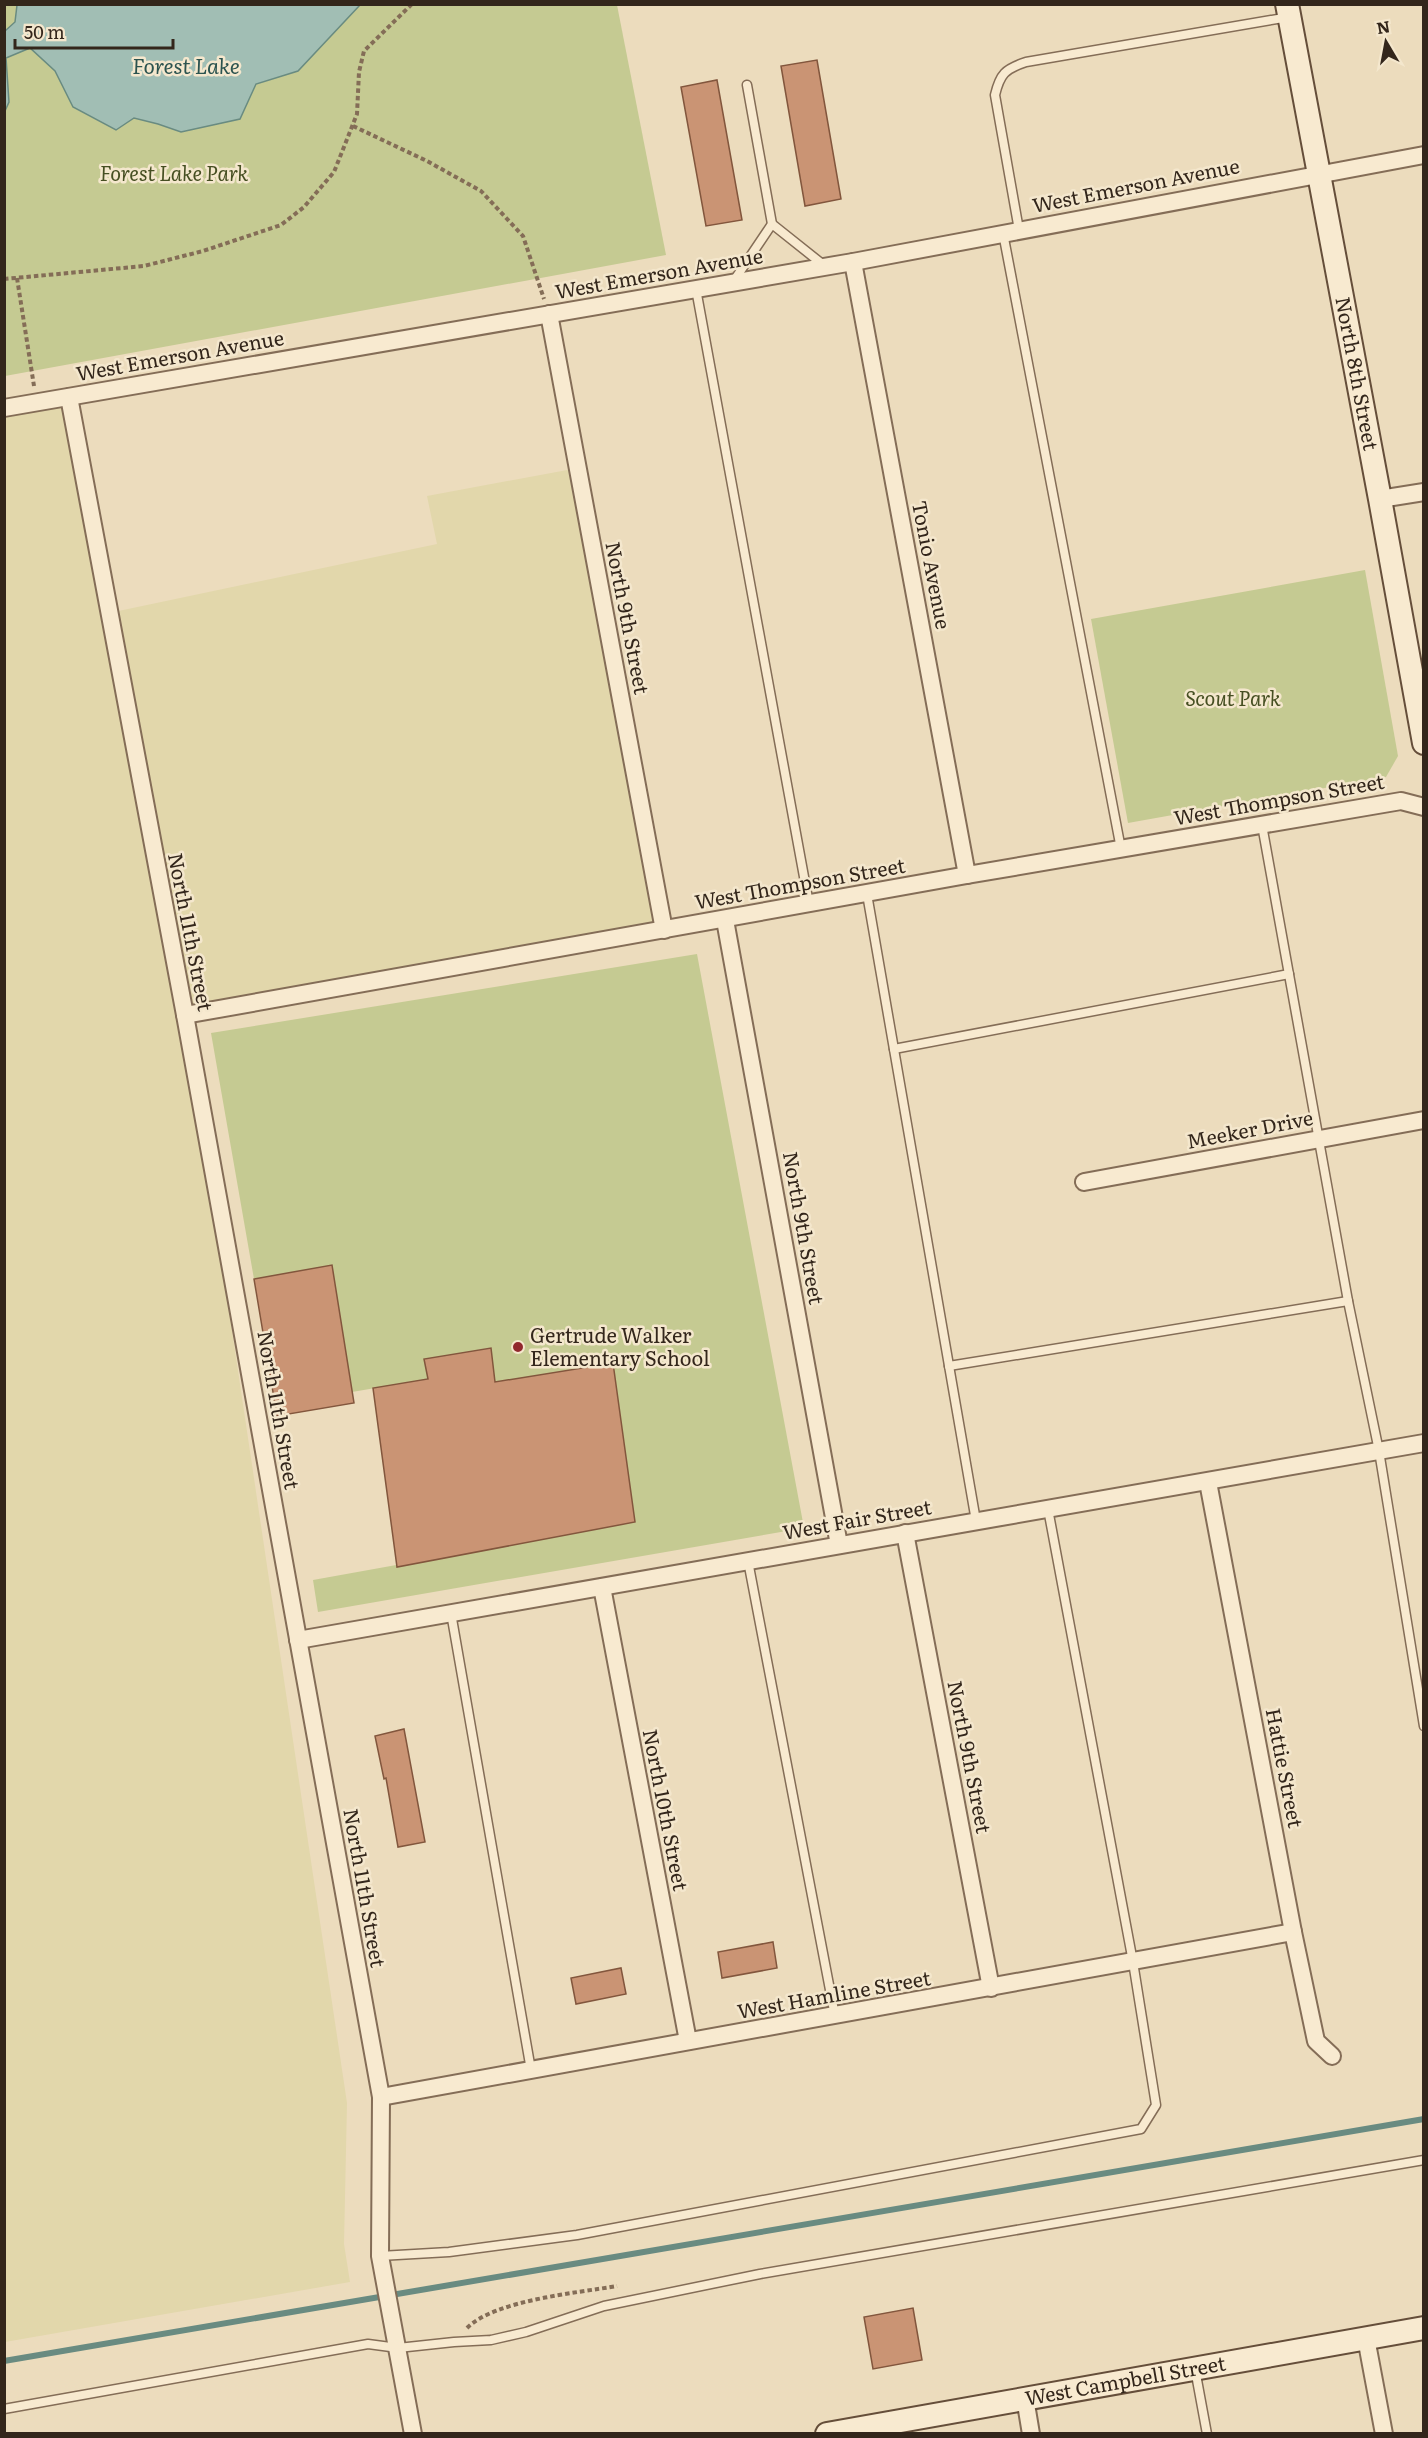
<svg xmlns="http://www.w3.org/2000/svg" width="1428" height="2438" font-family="Literata,serif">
<rect width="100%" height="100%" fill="#ecdcbd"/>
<path fill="#e2d7ab" d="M69 397 109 613 437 544 427 496 578 468 664 930 185 1015 347 2103 344 2244 350 2282 5 2342V408Z"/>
<g fill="#c5ca92">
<path d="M5 5H617L666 255 5 376Z"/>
<path d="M1365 570 1398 756 1386 777 1128 823 1091 619Z"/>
<path d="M697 954 804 1528 318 1612 313 1580 635 1522 613 1363 495 1382 490 1348 425 1359 428 1379 352 1392 332 1266 254 1279 211 1033Z"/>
</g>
<path fill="#a1beb4" stroke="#698b81" stroke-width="1.5" d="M17 5V4L360 5 298 71 256 84 240 119 181 132 158 124 134 118 116 130 73 107 55 71 30 48 6 58 9 102 5 111V31L15 22Z"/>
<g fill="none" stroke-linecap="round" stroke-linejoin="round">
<path stroke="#698b81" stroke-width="6" d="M4 2361 1424 2119"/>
</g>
<g fill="#ca9474" stroke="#82563d" stroke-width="1.5">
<path d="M817 60 841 199 805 206 781 66Z"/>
<path d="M717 80 742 220 706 226 681 87Z"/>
<path d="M332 1265 354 1403 277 1416 254 1279Z"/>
<path d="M491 1348 495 1382 613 1363 635 1522 397 1567 373 1388 428 1379 424 1359Z"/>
<path d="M404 1729 425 1842 398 1847 386 1778 384 1779 375 1736Z"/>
<path d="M773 1942 777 1968 722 1978 718 1952Z"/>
<path d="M621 1968 626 1994 576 2004 571 1978Z"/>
<path d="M913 2308 922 2360 873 2369 864 2317Z"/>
</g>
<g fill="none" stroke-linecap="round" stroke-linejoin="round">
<g stroke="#846d57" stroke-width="11">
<g id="lane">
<path d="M772 224 826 267"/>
<path d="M1019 230 995 95C1000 74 1005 69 1026 62L1289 17"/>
<path d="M1003 233 1121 849"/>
<path d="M733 282 772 224 747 85"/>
<path d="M696 289 809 904"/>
<path d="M1262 825 1348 1301 1379 1451 1424 1726"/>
<path d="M867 894 976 1521"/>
<path d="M894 1049 1289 974"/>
<path d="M949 1366 1348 1301"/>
<path d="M748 1561 835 2016"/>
<path d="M451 1613 531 2070"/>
<path d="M380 2256 449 2252 577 2235 1141 2129 1156 2105 1133 1962 1048 1509"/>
<path d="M1195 2369 1207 2434"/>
<path d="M4 2409 368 2344 398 2348 454 2342 491 2340 526 2332 604 2306 760 2274 1424 2160"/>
</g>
</g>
<g stroke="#846d57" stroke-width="20">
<g id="street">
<path d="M853 262 967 875"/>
<path d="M549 314 664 930"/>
<path d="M69 397 185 1015 381 2097 380 2256 413 2434"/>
<path d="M4 408 853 262 1424 155"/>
<path d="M1380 499 1424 492"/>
<path d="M725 920 839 1545"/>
<path d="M185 1015 967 875 1401 801 1424 807"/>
<path d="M1084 1182 1424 1120"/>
<path d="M1208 1482 1293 1932 1316 2041 1332 2056"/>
<path d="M905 1533 991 1988"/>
<path d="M602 1587 688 2041"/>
<path d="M298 1640 1424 1443"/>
<path d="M381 2097 1293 1932"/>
<path d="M1366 2338 1384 2434"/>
<path d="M1025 2398 1031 2434"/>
</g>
</g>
<g stroke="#654e3a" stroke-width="26">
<g id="secondary">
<path id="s1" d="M1287 4 1380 499 1424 743"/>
<path id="s2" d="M827 2434 1424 2328"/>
</g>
</g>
<g stroke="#846d57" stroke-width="4" stroke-dasharray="4.5 3" stroke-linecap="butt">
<path d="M353 126 427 161 481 191 523 236 544 299"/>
<path d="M17 278 34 386"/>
<path d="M4 279 144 266 203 251 281 225 304 207 334 172 357 114 359 72 364 51 412 4"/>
<path d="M467 2328C495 2300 577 2293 617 2286"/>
</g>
<use href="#lane" stroke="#f8ead0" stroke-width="8"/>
<use href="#street" stroke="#f8ead0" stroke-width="16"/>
<use href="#secondary" stroke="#f8ead0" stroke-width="22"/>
</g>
<circle fill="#91282d" stroke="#f4e7cd" stroke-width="2" cx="518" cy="1347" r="6"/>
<g text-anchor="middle" stroke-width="5" stroke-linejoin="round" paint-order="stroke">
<g font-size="20" font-style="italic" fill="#464f22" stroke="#f4e7cd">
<text x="174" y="181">Forest Lake Park</text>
<text x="1233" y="706">Scout Park</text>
</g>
<g font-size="20" fill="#33261b" stroke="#f4e7cd">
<text transform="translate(1136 186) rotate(-11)" y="7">West Emerson Avenue</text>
<text transform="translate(659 274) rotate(-10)" y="7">West Emerson Avenue</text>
<text transform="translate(180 356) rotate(-10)" y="7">West Emerson Avenue</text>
<text dy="7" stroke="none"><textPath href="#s1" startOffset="376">North 8th Street</textPath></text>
<text transform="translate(931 565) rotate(79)" y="7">Tonio Avenue</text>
<text transform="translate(627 618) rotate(79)" y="7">North 9th Street</text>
<text transform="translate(1279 800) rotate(-10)" y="7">West Thompson Street</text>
<text transform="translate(800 884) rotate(-10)" y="7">West Thompson Street</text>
<text transform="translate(190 932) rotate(79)" y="7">North 11th Street</text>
<text transform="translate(1250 1130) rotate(-11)" y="7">Meeker Drive</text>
<text transform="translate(803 1228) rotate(80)" y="7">North 9th Street</text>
<text transform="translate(278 1410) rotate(80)" y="7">North 11th Street</text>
<text transform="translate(857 1520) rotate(-10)" y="7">West Fair Street</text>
<text transform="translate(969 1757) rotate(79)" y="7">North 9th Street</text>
<text transform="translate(1284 1768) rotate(79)" y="7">Hattie Street</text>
<text transform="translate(665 1810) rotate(79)" y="7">North 10th Street</text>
<text transform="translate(364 1888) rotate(80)" y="7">North 11th Street</text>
<text transform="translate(834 1995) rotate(-10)" y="7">West Hamline Street</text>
<text dy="7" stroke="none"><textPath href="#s2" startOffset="303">West Campbell Street</textPath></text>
</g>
<g font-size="20" fill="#33261b" stroke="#f4e7cd" text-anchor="start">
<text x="530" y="1343">Gertrude Walker<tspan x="530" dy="23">Elementary School</tspan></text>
</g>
<g font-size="21" font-style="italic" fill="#2b534f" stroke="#f4e7cd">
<text x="186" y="74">Forest Lake</text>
</g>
</g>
<rect width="1428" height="2438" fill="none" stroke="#33261b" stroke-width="12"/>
<g transform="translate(1386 42) rotate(350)" stroke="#f4e7cd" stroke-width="4.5" paint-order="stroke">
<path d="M0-4.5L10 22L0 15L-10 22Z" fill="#33261b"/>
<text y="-9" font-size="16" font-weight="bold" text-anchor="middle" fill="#33261b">N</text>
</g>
<path d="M15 39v9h158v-9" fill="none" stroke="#33261b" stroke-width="3"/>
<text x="24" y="39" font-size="18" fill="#33261b" stroke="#f4e7cd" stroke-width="4.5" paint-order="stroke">50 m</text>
</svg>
